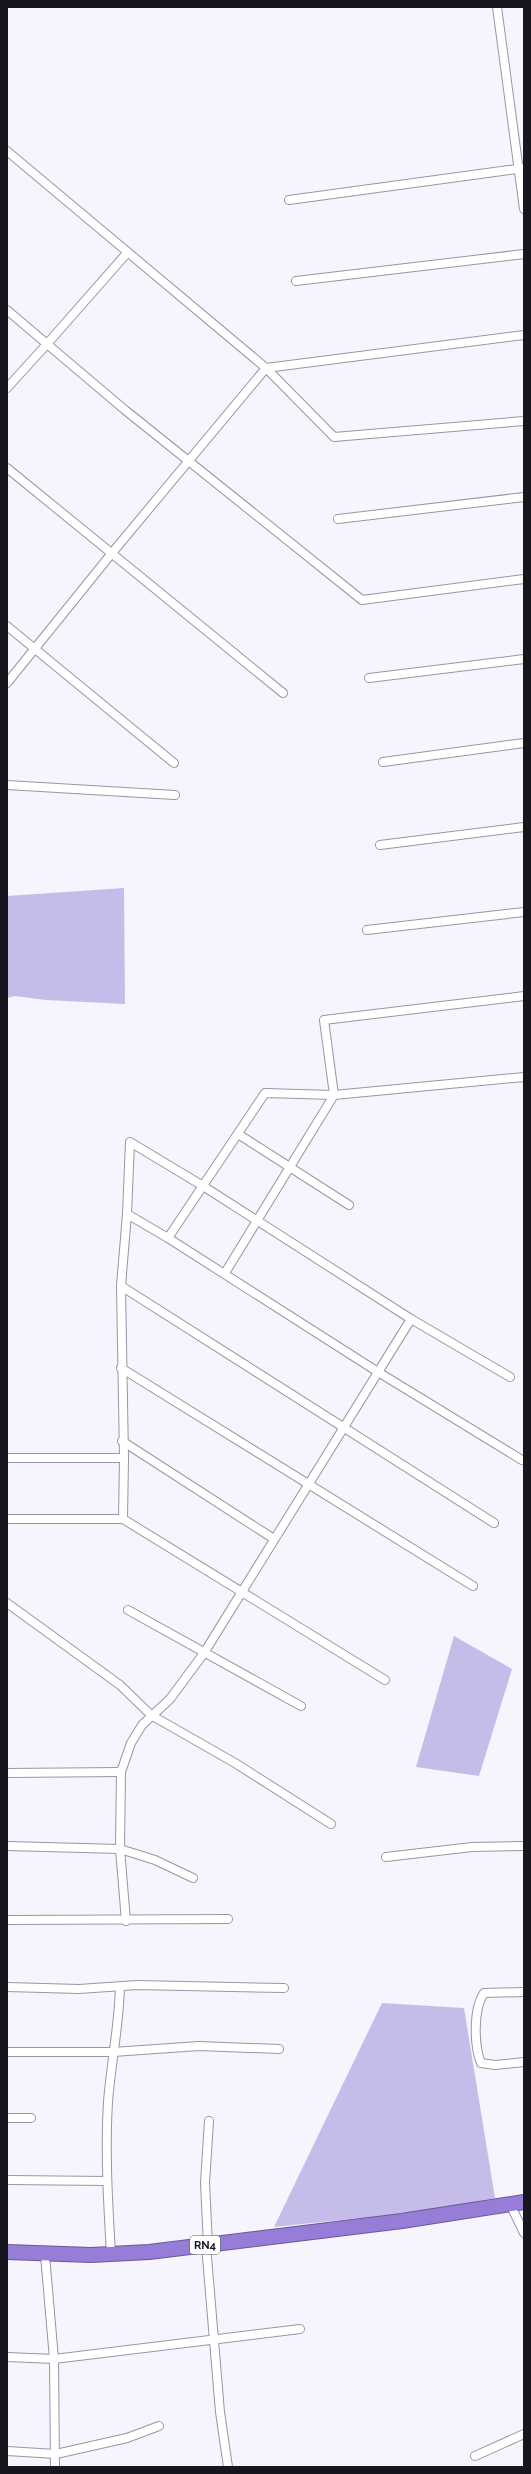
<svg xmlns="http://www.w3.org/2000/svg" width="531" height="2474" font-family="Raleway,sans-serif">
<rect width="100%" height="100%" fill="#f6f4fd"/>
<g fill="#c6bcea">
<path d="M124 888 125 1004 46 1000 15 996 7 998V896Z"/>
<path d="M454 1636 512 1669 479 1776 416 1767Z"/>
<path d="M382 2003 464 2008 495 2198 417 2212 274 2227Z"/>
</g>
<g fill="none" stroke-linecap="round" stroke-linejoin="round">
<g stroke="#9995aa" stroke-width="10">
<g id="street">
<path d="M497 7 524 209"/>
<path d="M7 151 266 368 334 437 524 421"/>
<path d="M289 200 524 168"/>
<path d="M127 253 47 344 125 410 362 600 524 579"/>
<path d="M296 281 524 254"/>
<path d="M7 310 47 344 7 388"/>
<path d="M7 468 283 693"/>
<path d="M338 519 524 497"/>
<path d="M7 626 174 763"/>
<path d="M369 678 524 659"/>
<path d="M7 683 112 553 266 368 524 335"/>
<path d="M383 762 524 743"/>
<path d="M7 785 175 795"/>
<path d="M380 845 524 827"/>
<path d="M367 930 524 912"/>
<path d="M238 1134 349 1205"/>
<path d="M168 1238 378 1372 522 1460"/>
<path d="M225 1273 334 1095 524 1077"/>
<path d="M121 1286 494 1523"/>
<path d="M411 1319 510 1377"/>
<path d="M121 1368 473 1586"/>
<path d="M122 1441 274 1539"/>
<path d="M7 1458H124L121 1286 127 1214 168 1238 265 1093 334 1095 324 1020 524 996"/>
<path d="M7 1519H123L385 1680"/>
<path d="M123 1519 124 1458"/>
<path d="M7 1603 120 1685 151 1715 235 1763 331 1824"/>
<path d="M128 1610 301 1706"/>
<path d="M7 1773 121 1772"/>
<path d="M7 1846 120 1849 155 1860 193 1878"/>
<path d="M386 1857 472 1847 524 1846"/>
<path d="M7 1920 228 1919"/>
<path d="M126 1921 120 1849 121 1772 131 1743 142 1725 170 1699 204 1653 411 1319 203 1186 130 1142 127 1214"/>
<path d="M7 1987 79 1989 137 1985 284 1988"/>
<path d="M524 1992 484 1993C473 2009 474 2046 481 2063L495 2065 524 2062"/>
<path d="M7 2052H113L199 2046 279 2049"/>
<path d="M7 2118H31"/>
<path d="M7 2180 107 2181"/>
<path d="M510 2204 524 2233"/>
<path d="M206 2245 220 2412 228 2467"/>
<path d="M208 2245 205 2183 209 2121"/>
<path d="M111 2254C108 2203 105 2152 108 2102 111 2063 119 2026 120 1987"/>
<path d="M45 2255 54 2359 55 2467"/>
<path d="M7 2357 54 2359 300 2329"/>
<path d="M7 2451 56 2454 127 2438 159 2426"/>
<path d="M475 2456 524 2434"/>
</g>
</g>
<g stroke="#6a5997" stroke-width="16">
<path id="highway" d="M7 2252 91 2255 149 2252 402 2221 524 2202"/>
</g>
<use href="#street" stroke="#fff" stroke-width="8"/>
<use href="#highway" stroke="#977dd8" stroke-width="14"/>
</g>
<g text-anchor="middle" stroke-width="3" stroke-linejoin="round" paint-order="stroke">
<rect fill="#fff" stroke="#5d5c62" stroke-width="1" x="190" y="2236" width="30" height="18" rx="3"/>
<g font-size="11" font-weight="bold" fill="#17161e">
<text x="205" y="2249">RN4</text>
</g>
</g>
<rect width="531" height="2474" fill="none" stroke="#17161e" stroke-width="16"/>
</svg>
